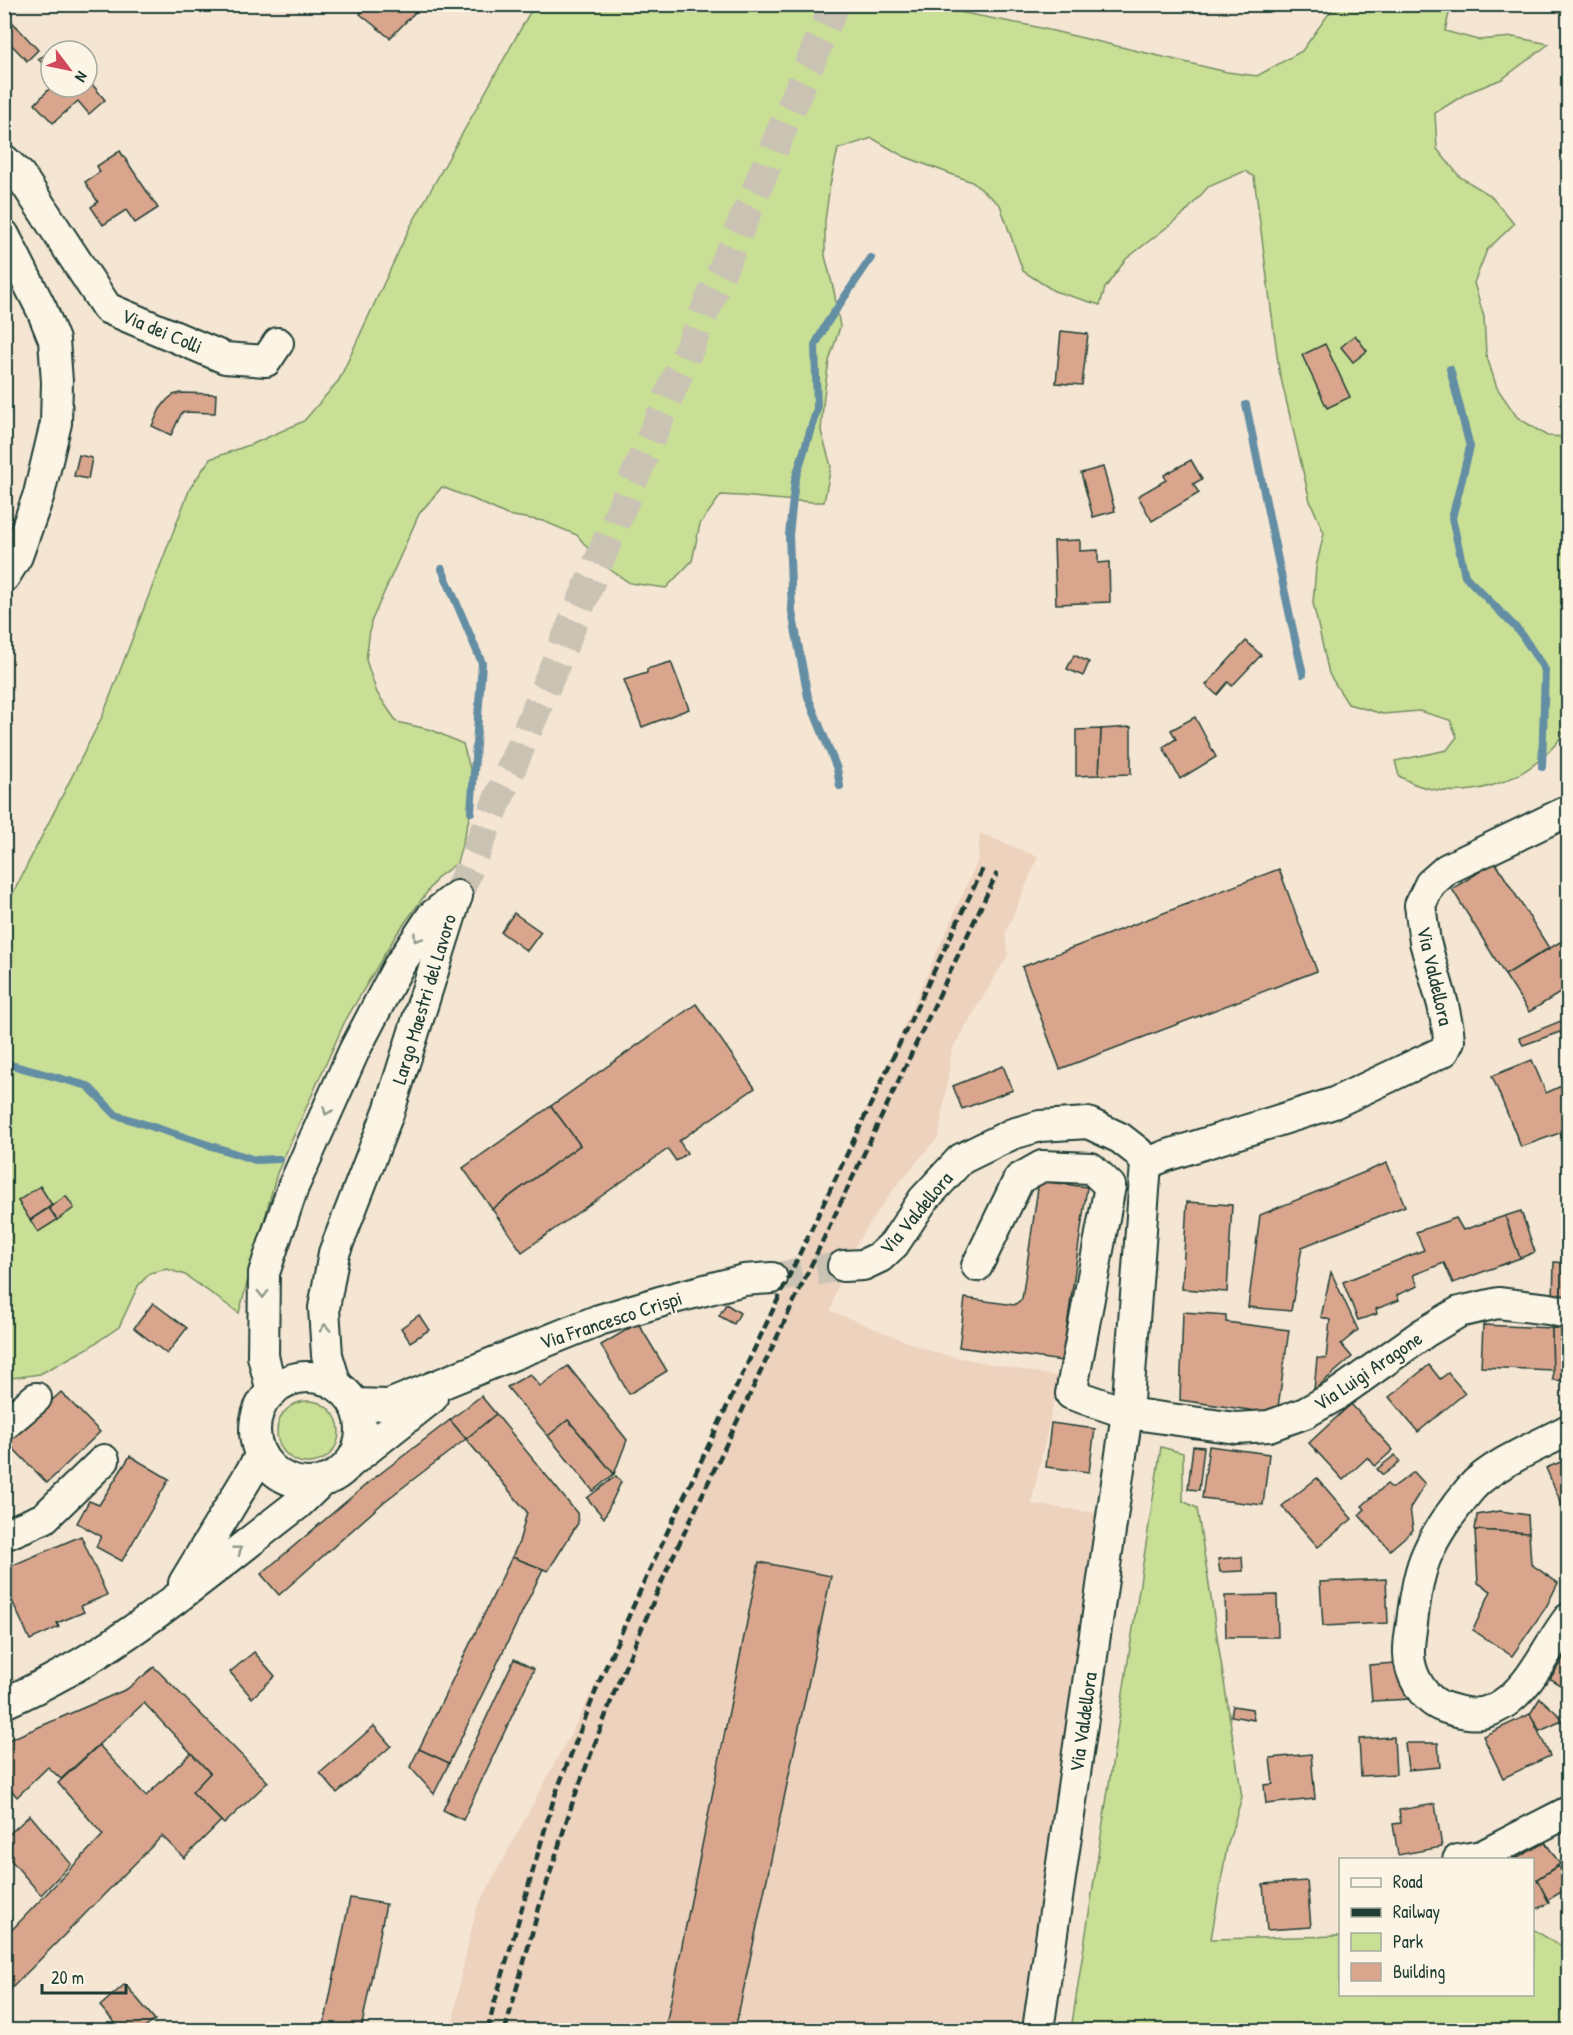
<svg xmlns="http://www.w3.org/2000/svg" width="1573" height="2035" font-family="'Patrick Hand',sans-serif">
<rect width="100%" height="100%" fill="#f5e5d3"/>
<filter id="ink" filterUnits="userSpaceOnUse"><feTurbulence type="fractalNoise" baseFrequency=".0167" numOctaves="2"/><feDisplacementMap in="SourceGraphic" scale="12" xChannelSelector="R" yChannelSelector="G"/><feConvolveMatrix kernelMatrix="1 2 1 2 8 2 1 2 1" color-interpolation-filters="sRGB"/></filter>
<g filter="url(#ink)">
<path fill="#edd2be" d="M980 833 1038 857 1005 934 1008 955 952 1049 939 1136 892 1191 862 1235 843 1266 831 1311 935 1353 1059 1377 1031 1504 1104 1514 1022 2030H452L460 1980 476 1910 578 1720 796 1268 978 860Z"/>
<g fill="#c9df95" stroke="#748e64" stroke-width="1.5">
<path d="M534 5H923L1032 26 1227 72 1257 76 1302 51 1335 5H1451L1445 31 1478 40 1513 37 1549 44 1502 79 1467 93 1435 113 1437 149 1460 177 1490 195 1514 224 1487 250 1474 283 1484 317 1486 354 1497 388 1517 417 1547 436 1568 437V725C1563 733 1559 742 1552 748 1520 783 1467 801 1420 786 1413 784 1406 780 1399 776L1395 761 1447 750 1457 737 1450 720 1419 711 1383 714 1348 704 1329 674 1313 603 1316 567 1324 533 1310 501 1279 370 1254 177 1245 171 1208 187 1184 214 1126 259 1105 288 1100 305 1054 291 1023 271 1000 205 972 182 903 156 872 138 838 149 830 185 825 221V256L834 291 840 327 829 361 824 395 821 431 831 466 824 502C789 502 755 496 721 495L700 524 692 561 666 588 630 583 600 563 577 535 543 521 507 515 475 500 442 487 419 514 371 622 366 660 377 693 397 722 432 730 463 744 473 779 470 815 457 863 438 877 396 935 345 1021 277 1173 239 1313 185 1275 167 1269 150 1273 138 1286 119 1327 88 1348 40 1374 5 1379 4 911 103 715 190 488 210 459 255 443 304 421 339 380 409 229Z"/>
<circle cx="308" cy="1432" r="31"/>
<path d="M1161 1447 1183 1453V1501L1197 1508 1242 1797 1227 1847 1211 1939 1340 1936V1994H1532L1533 1929 1555 1943 1568 1947V2030H1071Z"/>
</g>
<g fill="none" stroke-linecap="round" stroke-linejoin="round">
<g stroke="#648ea4" stroke-width="8">
<path d="M1450 369 1470 447 1452 518 1465 576 1520 632 1545 670 1542 767"/>
<path d="M1246 405C1265 495 1282 585 1303 674"/>
<path d="M442 569 482 663 471 812"/>
<path d="M840 786 837 769 808 697 792 612 789 535 795 480 817 409 815 345 827 323 871 258"/>
<path d="M4 1063 88 1086 116 1115 255 1160 279 1159"/>
</g>
</g>
<g fill="#d9a68d" stroke="#1f3d34" stroke-width="1.5">
<path d="M370 4H423L390 38 360 14Z"/>
<path d="M6 15 38 50 27 61 4 37V17Z"/>
<path d="M51 52V72L38 59Z"/>
<path d="M87 78 105 100 89 114 78 101 53 123 35 104 51 87H87Z"/>
<path d="M120 151 158 208 135 223 126 210 103 225 91 207 98 202 85 182 100 172 97 166Z"/>
<path d="M1061 331 1088 334 1082 385 1056 383Z"/>
<path d="M1355 335 1367 351 1353 362 1341 347Z"/>
<path d="M1325 344 1350 397 1327 408 1302 355Z"/>
<path d="M181 393 216 394 215 413 182 412 171 435 152 426 160 409 167 400 173 395Z"/>
<path d="M79 455 92 458 88 479 74 476Z"/>
<path d="M1191 460 1202 479 1193 484 1199 493 1152 521 1138 496 1166 480 1164 475Z"/>
<path d="M1103 467 1115 511 1093 517 1081 473Z"/>
<path d="M1080 540V551L1098 550V563L1109 562 1110 602 1056 604 1054 541Z"/>
<path d="M1246 641 1261 655 1232 686 1228 682 1217 695 1206 685Z"/>
<path d="M1074 655 1089 662 1083 676 1067 669Z"/>
<path d="M671 662 689 709 642 727 624 680 647 673V669Z"/>
<path d="M1195 717 1216 757 1180 779 1163 747 1176 739 1171 730Z"/>
<path d="M1131 727V774L1099 775 1101 729Z"/>
<path d="M1101 729 1099 775 1076 776V730Z"/>
<path d="M1495 862 1549 948 1505 975 1452 889Z"/>
<path d="M1279 869 1317 971 1060 1069 1022 967Z"/>
<path d="M514 913 541 932 527 951 501 932Z"/>
<path d="M1560 942 1568 956V988L1529 1012 1505 975Z"/>
<path d="M696 1004 755 1088 679 1141 687 1153 676 1161 668 1149 522 1252 492 1209 580 1145 551 1106Z"/>
<path d="M1568 1018V1048L1560 1032 1523 1045 1519 1038Z"/>
<path d="M1532 1060 1546 1093 1568 1083V1130L1521 1147 1492 1076Z"/>
<path d="M1003 1066 1013 1090 962 1109 953 1086Z"/>
<path d="M551 1106 580 1145 492 1209 463 1168Z"/>
<path d="M1387 1163 1405 1206 1302 1247 1291 1311 1248 1307 1260 1215Z"/>
<path d="M1039 1181 1087 1187 1062 1361 959 1347 965 1298 1014 1305 1022 1299Z"/>
<path d="M40 1186 52 1205 30 1220 18 1201Z"/>
<path d="M66 1196 74 1208 57 1220 49 1208Z"/>
<path d="M1187 1202 1232 1205 1227 1292 1182 1289Z"/>
<path d="M49 1208 57 1220 38 1232 30 1220Z"/>
<path d="M1521 1211 1535 1252 1520 1258 1505 1216Z"/>
<path d="M1505 1216 1520 1258 1453 1283 1444 1263 1413 1275 1418 1286 1397 1295 1399 1300 1376 1309 1377 1314 1358 1320 1343 1282 1424 1250 1416 1232 1456 1218 1463 1230Z"/>
<path d="M1554 1262 1568 1263V1303H1553Z"/>
<path d="M1331 1272 1358 1330 1341 1344 1352 1357 1314 1390 1317 1358 1326 1359 1330 1320 1321 1317Z"/>
<path d="M153 1303 187 1328 167 1354 134 1328Z"/>
<path d="M726 1304 740 1313 734 1324 719 1316Z"/>
<path d="M1183 1312 1226 1315V1322L1289 1330 1277 1414 1180 1400Z"/>
<path d="M419 1315 429 1330 410 1342 401 1328Z"/>
<path d="M638 1323 667 1371 629 1394 601 1345Z"/>
<path d="M1483 1325 1552 1328 1553 1370 1481 1367Z"/>
<path d="M1552 1328 1568 1329V1381L1553 1380Z"/>
<path d="M1429 1365 1440 1379 1448 1373 1465 1393 1418 1432 1389 1397Z"/>
<path d="M568 1366 627 1440 614 1474 568 1420 548 1436 507 1387 530 1374 540 1386Z"/>
<path d="M61 1392 100 1432 47 1483 7 1442Z"/>
<path d="M481 1396 496 1414 466 1439 450 1420Z"/>
<path d="M1351 1404 1393 1450 1375 1466 1368 1457 1343 1480 1309 1443Z"/>
<path d="M496 1414 577 1513 578 1523 548 1571 512 1557 519 1542 527 1512 466 1439Z"/>
<path d="M450 1420 466 1439 385 1501 279 1595 261 1574 368 1483Z"/>
<path d="M568 1420 614 1474 593 1491 548 1436Z"/>
<path d="M1051 1423 1095 1429 1089 1472 1046 1467Z"/>
<path d="M1193 1446 1204 1447 1199 1490 1188 1489Z"/>
<path d="M1209 1446 1269 1454 1263 1505 1202 1498Z"/>
<path d="M1395 1455 1400 1462 1383 1475 1377 1469Z"/>
<path d="M130 1456 169 1479 122 1561 96 1547 101 1536 77 1523 89 1501 99 1505Z"/>
<path d="M1568 1459V1519L1546 1468Z"/>
<path d="M1414 1472 1425 1484 1410 1508 1413 1530 1390 1550 1359 1515 1365 1509 1362 1506 1387 1484 1392 1488Z"/>
<path d="M616 1476 621 1482 604 1518 587 1498Z"/>
<path d="M1317 1478 1352 1519 1318 1547 1282 1506Z"/>
<path d="M1500 1511 1528 1515 1529 1533 1475 1530 1477 1515Z"/>
<path d="M1475 1530 1529 1533 1531 1564 1558 1583 1546 1607 1512 1656 1473 1630 1491 1591 1478 1583Z"/>
<path d="M81 1536 107 1595 81 1606 84 1612 57 1623 59 1627 30 1640 4 1583V1569Z"/>
<path d="M512 1557 543 1569 449 1763 419 1749Z"/>
<path d="M1242 1557 1243 1571 1220 1572 1218 1559Z"/>
<path d="M759 1562 831 1576 735 2030H665Z"/>
<path d="M1386 1579 1388 1623 1323 1626 1320 1582Z"/>
<path d="M1277 1595 1278 1637H1226L1225 1596Z"/>
<path d="M1568 1650V1690L1550 1679Z"/>
<path d="M254 1652 275 1676 252 1698 230 1672Z"/>
<path d="M514 1659 534 1669 463 1820 443 1810Z"/>
<path d="M1408 1662 1411 1699 1372 1701 1369 1665Z"/>
<path d="M154 1667 268 1782 224 1824 192 1792 210 1773 144 1703 61 1779 48 1767 17 1797 7 1785 4 1778V1742L127 1689Z"/>
<path d="M1540 1698 1564 1720 1540 1731 1530 1714Z"/>
<path d="M1233 1706 1252 1709 1254 1720 1231 1716Z"/>
<path d="M1530 1714 1550 1756 1503 1778 1483 1736Z"/>
<path d="M374 1726 391 1746 337 1793 320 1773Z"/>
<path d="M1394 1737 1396 1774 1361 1776 1359 1739Z"/>
<path d="M1405 1743H1438L1440 1767 1408 1770Z"/>
<path d="M99 1745 146 1796 191 1753 210 1773 192 1792 221 1821 184 1858 162 1836 4 1996V1938L103 1835 58 1783Z"/>
<path d="M419 1749 449 1763 434 1794 410 1767Z"/>
<path d="M1311 1754 1315 1799 1266 1804 1264 1785 1273 1784 1270 1758Z"/>
<path d="M1435 1804 1442 1847 1398 1855 1393 1824 1401 1823 1399 1810Z"/>
<path d="M30 1815 71 1864 41 1895 4 1852V1839Z"/>
<path d="M1545 1842 1560 1864 1537 1879 1549 1903 1532 1911V1860H1514Z"/>
<path d="M1558 1866 1568 1881V1888L1548 1900 1537 1879Z"/>
<path d="M1307 1881 1311 1927 1267 1930 1263 1884Z"/>
<path d="M350 1898 386 1904 361 2030H323Z"/>
<path d="M125 1984 155 2020 142 2030H121L100 2006Z"/>
</g>
<g fill="none" stroke-linecap="round" stroke-linejoin="round">
<g stroke="#cac3b3" stroke-width="30" stroke-dasharray="30 15" stroke-linecap="butt">
<path d="M457 896 835 4"/>
<path d="M772 1278 843 1266"/>
</g>
<g stroke="#1f3d34" stroke-width="34">
<g id="minor">
<path d="M4 160 20 175 107 308 225 358 266 361 278 343"/>
<path d="M4 235 42 310 54 340 57 382 56 423 39 494 17 556 4 577"/>
<path d="M1146 1164 1165 1156 1334 1103 1444 1051 1449 1041 1448 1030 1443 1005 1425 942 1420 905 1430 884 1447 869 1568 811"/>
<path d="M843 1266 863 1265 880 1257 894 1244 923 1200 961 1159 1012 1134 1040 1126 1088 1123 1120 1138 1138 1152 1146 1164 1127 1413 1038 2030"/>
<path d="M977 1266 1019 1179 1042 1166 1091 1168 1110 1186 1071 1394 1127 1413 1236 1428 1269 1426 1305 1413 1335 1396 1424 1333 1459 1312 1498 1303 1549 1309 1568 1313"/>
<circle cx="308" cy="1430" r="53"/>
<path d="M336 1385 327 1355 324 1308 334 1253 389 1111 456 898"/>
<path d="M272 1392 263 1356 264 1273 293 1187 354 1051 398 967 432 916 457 896"/>
<path d="M354 1404 389 1405 599 1320 666 1300 744 1280 772 1278"/>
<path d="M4 1425 36 1398"/>
<path d="M1568 1430C1540 1445 1492 1464 1471 1488 1455 1507 1438 1529 1428 1552 1419 1571 1416 1594 1413 1614 1412 1626 1409 1638 1409 1650 1408 1673 1423 1701 1446 1708 1462 1713 1478 1717 1494 1709 1530 1692 1545 1649 1568 1619"/>
<path d="M351 1462 432 1398"/>
<path d="M4 1535 44 1518 104 1460"/>
<path d="M184 1583 261 1455"/>
<path d="M4 1703C114 1656 204 1576 298 1504L322 1481"/>
<path d="M1458 1860 1482 1856 1568 1812"/>
</g>
</g>
<use href="#minor" stroke="#fcf5e5" stroke-width="30"/>
<g stroke="#1f3d34" stroke-width="4.5" stroke-dasharray="9 4.5" stroke-linecap="butt">
<path d="M488 2030 493 2008 554 1798 600 1680 655 1558 984 866"/>
<path d="M505 2030 539 1908 572 1804 616 1688 669 1565 997 873"/>
</g>
</g>
<defs><path id="oneway-chevron" d="M-2-3.5L2.5 0L-2 3.5" fill="none" stroke-width="1.6" stroke-linecap="round" stroke-linejoin="round" transform="scale(1.5)"/></defs>
<g stroke="#8e998c">
<use href="#oneway-chevron" transform="translate(417 938) rotate(124)"/>
<use href="#oneway-chevron" transform="translate(327 1111) rotate(114)"/>
<use href="#oneway-chevron" transform="translate(263 1294) rotate(90)"/>
<use href="#oneway-chevron" transform="translate(325 1328) rotate(-93)"/>
<use href="#oneway-chevron" transform="translate(238 1550) rotate(-38)"/>
</g>
</g>
<g text-anchor="middle" stroke-width="4.5" stroke-linejoin="round" paint-order="stroke">
<g font-size="20" fill="#1f3d34" stroke="#fcf5e5">
<text transform="translate(162 331) rotate(23)" y="7">Via dei Colli</text>
<text transform="translate(1435 976) rotate(77)" y="7">Via Valdellora</text>
<text transform="translate(424 999) rotate(-73)" y="7">Largo Maestri del Lavoro</text>
<text transform="translate(916 1213) rotate(-50)" y="7">Via Valdellora</text>
<text transform="translate(611 1320) rotate(-18)" y="7">Via Francesco Crispi</text>
<text transform="translate(1368 1371) rotate(-34)" y="7">Via Luigi Aragone</text>
<text transform="translate(1083 1722) rotate(-82)" y="7">Via Valdellora</text>
</g>
</g>
<rect width="1573" height="2035" fill="none" stroke="#fcf5e5" stroke-width="24"/>
<rect x="12" y="12" width="1549" height="2011" fill="none" stroke="#1f3d34" stroke-width="2" filter="url(#ink)"/>
<rect x="1339" y="1858" width="195" height="138" fill="#fcf5e5" stroke="#a4ab9e" stroke-width="1.5"/>
<rect x="1351" y="1878" width="30" height="9" fill="#fcf5e5" stroke="#a4ab9e" stroke-width="1.5"/>
<text x="1393" y="1888" font-size="18" fill="#1f3d34">Road</text>
<rect x="1351" y="1908" width="30" height="9" fill="#1f3d34" stroke="#a4ab9e" stroke-width="1.5"/>
<text x="1393" y="1918" font-size="18" fill="#1f3d34">Railway</text>
<rect x="1351" y="1933" width="30" height="18" fill="#c9df95" stroke="#a4ab9e" stroke-width="1.5"/>
<text x="1393" y="1948" font-size="18" fill="#1f3d34">Park</text>
<rect x="1351" y="1963" width="30" height="18" fill="#d9a68d" stroke="#a4ab9e" stroke-width="1.5"/>
<text x="1393" y="1978" font-size="18" fill="#1f3d34">Building</text>
<g transform="translate(69 69) rotate(122)"><circle r="28" fill="#fcf5e5" stroke="#a4ab9e" stroke-width="1.5"/>
<path d="M0-4.5L10 22L0 15L-10 22Z" fill="#d1495b"/>
<text y="-9" font-size="16" font-weight="bold" text-anchor="middle" fill="#1f3d34">N</text>
</g>
<path d="M42 1984v9h84v-9" fill="none" stroke="#1f3d34" stroke-width="3"/>
<text x="51" y="1984" font-size="18" fill="#1f3d34" stroke="#fcf5e5" stroke-width="4.5" paint-order="stroke">20 m</text>
</svg>
